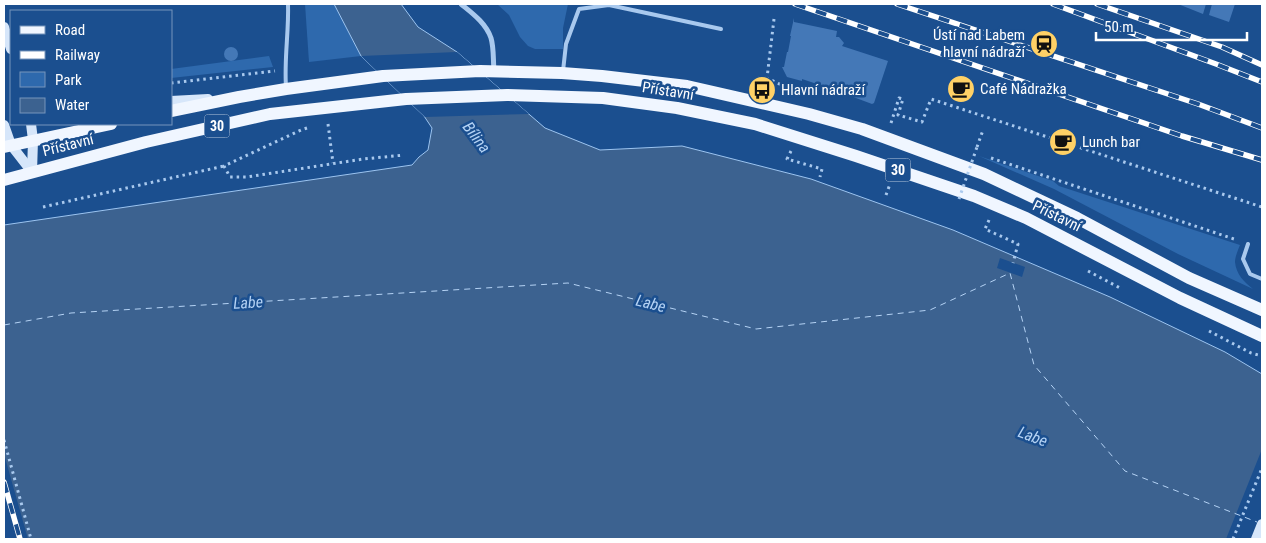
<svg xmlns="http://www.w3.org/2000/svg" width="1266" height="543" font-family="'Roboto Condensed',sans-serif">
<rect width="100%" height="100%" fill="#1b4f8f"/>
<g fill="#2e69ad">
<path d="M305 4H334L361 56 309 62Z"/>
<path d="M497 4H568L563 28V49H535L528 46 520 37 509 15Z"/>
<path d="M269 56 273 67 171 78V69Z"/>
<path d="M979 156 1053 181 1059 186 1240 245C1238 250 1235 257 1235 262 1236 274 1244 282 1253 289L1178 254 1054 189Z"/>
</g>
<path fill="#3c6290" stroke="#9cc4f0" d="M334 4H401L418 27 457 52 545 128 600 150 682 146 811 179 953 230 1110 297 1225 352 1262 374V539H4V225L412 165 419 157 428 150 432 128 424 116 361 56Z"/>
<g fill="#1b4f8f">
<path d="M457 52 529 114 425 117 361 56Z"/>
<path d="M1000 258 1025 267 1022 277 997 268Z"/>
<path d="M1262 449V539H1226Z"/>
<path d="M4 454 28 539H4Z"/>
</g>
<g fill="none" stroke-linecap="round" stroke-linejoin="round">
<path stroke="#b5d3f5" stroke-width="1" stroke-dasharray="6 5" stroke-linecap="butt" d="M4 325 71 313 568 283 756 329 930 310 1010 273 1034 365 1125 471 1257 522"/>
</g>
<g fill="#4478b7">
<path d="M1178 4H1206L1203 14Z"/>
<path d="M1212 4H1235L1229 22 1209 15Z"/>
<path d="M794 18V22L837 31 836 37H839L844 43 842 46 888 61 874 103 872 104 840 92 839 93 834 91V90H833L832 93 828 91 829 88 827 87V89L823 88V86L802 79V81L787 77 782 67H784L787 52H788L791 36H790Z"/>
<circle cx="231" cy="54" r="7"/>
</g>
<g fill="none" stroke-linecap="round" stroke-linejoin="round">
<g stroke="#a9c9ee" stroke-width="3" stroke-dasharray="2.5 4" stroke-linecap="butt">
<path d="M774 19 767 78 798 93"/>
<path d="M171 83 275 71"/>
<path d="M891 123 899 98 903 99 898 115 922 122 931 99 1262 207"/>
<path d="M328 124 333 163"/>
<path d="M307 128 301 130 224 166 230 177H247L363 159 404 155"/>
<path d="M977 147 983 130"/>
<path d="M791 151 787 159 822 169 820 177"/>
<path d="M991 158 1237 240"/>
<path d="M886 195 890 184"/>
<path d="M43 207 224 166"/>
<path d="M989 220 985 229 1018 244 1013 263"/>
<path d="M1088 271 1122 289"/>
<path d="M1209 331 1251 353 1262 356"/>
<path d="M4 440 31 539"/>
<path d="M1233 539 1262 468"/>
</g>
<g stroke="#a9c9ee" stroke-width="4">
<path d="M563 71 566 44 579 9 609 5 721 29"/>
<path d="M286 87C284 59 289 31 288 4"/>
<path d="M1248 244 1243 259 1250 274 1262 279"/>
</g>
<path stroke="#a9c9ee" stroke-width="5" d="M461 4C472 13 486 23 491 38 494 48 493 60 494 70"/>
<g stroke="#d6e6fa" stroke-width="10">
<path d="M4 27 11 49"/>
<path d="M171 101 208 99"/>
<path d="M31 124 33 140 32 172"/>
<path d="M4 125 11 145 32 172"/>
<path d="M1256 539 1262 524"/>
</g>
<g stroke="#f0f6ff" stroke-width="12">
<path d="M171 111 239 97 286 89 383 76 480 71 562 73 602 76 687 86 809 114 862 129 984 174 1077 218 1189 278 1262 310"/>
<path d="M4 147 111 124"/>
<path d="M4 180 146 142 270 114 406 99 507 95 603 98 677 108 755 124 856 156 974 196 1026 218 1180 298 1262 336"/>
</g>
<g stroke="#fff" stroke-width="5.5">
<g id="rail">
<path d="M795 4 1182 136 1262 160"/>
<path d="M897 4 1198 104 1262 128"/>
<path d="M1053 4 1216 64 1262 82"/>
<path d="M1097 4 1222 47 1262 65"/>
<path d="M4 482 20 539"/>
</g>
</g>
<use href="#rail" stroke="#1b4f8f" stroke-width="4" stroke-dasharray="11" stroke-linecap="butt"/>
<path stroke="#a9c9ee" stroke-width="3" stroke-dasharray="2.5 4" stroke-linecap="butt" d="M959 199 977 147"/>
</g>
<defs>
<g id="station-disc" transform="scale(1.4375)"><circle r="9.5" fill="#ffd166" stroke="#1b4f8f"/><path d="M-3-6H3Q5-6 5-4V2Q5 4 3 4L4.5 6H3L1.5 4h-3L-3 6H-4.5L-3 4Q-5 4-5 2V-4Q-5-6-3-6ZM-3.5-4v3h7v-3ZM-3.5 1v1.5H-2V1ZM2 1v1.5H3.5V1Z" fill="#111"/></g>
<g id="cafe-disc" transform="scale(1.4375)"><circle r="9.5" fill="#ffd166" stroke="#1b4f8f"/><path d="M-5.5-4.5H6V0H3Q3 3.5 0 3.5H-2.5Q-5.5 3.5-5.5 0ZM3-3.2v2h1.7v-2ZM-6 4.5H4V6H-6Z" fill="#111"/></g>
<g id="bus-disc" transform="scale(1.4375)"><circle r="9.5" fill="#ffd166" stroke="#1b4f8f"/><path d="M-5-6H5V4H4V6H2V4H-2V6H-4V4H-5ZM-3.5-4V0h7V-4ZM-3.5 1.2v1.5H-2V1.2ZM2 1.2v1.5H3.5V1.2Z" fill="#111"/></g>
</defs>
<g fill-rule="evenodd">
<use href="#station-disc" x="1044" y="44"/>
<use href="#cafe-disc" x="961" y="89"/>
<use href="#bus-disc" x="762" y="90"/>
<use href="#cafe-disc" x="1063" y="142"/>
</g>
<g text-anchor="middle" stroke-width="5" stroke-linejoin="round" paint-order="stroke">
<g fill="#1b4f8f" stroke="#bbcadd" stroke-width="1">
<rect x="204.5" y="114.5" width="25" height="23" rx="4"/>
<rect x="885.5" y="158.5" width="25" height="23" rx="4"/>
</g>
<g font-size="14" font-weight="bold" fill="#fff">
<text x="217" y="131">30</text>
<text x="898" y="175">30</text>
</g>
<g font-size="15" fill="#fff" stroke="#1b4f8f" text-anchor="start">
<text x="1025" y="40" text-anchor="end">Ústí nad Labem<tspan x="1025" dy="17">hlavní nádraží</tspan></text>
<text x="980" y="94">Café Nádražka</text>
<text x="781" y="95">Hlavní nádraží</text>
<text x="1082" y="147">Lunch bar</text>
</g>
<g font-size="15" fill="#fff" stroke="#1b4f8f">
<text transform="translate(668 91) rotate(9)" y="5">Přístavní</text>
<text transform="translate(68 145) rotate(-14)" y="5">Přístavní</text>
<text transform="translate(1057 216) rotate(26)" y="5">Přístavní</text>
</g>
<g font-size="16" font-style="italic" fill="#b5d3f5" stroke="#1b4f8f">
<text transform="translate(477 137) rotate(53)" y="6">Bílina</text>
<text transform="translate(248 302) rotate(-3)" y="6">Labe</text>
<text transform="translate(651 303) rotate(14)" y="6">Labe</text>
<text transform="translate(1033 436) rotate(21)" y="6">Labe</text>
</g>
</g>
<rect width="1266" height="543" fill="none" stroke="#ffffff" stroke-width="10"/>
<rect x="10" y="10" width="162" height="115" fill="#1b4f8f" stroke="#7695bc"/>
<rect x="20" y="26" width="25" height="8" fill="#f0f6ff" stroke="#7695bc"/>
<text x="55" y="35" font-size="15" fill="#ffffff">Road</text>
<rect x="20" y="51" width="25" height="8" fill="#ffffff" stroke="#7695bc"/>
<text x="55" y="60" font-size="15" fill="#ffffff">Railway</text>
<rect x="20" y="72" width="25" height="15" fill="#2e69ad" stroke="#7695bc"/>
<text x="55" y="85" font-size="15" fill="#ffffff">Park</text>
<rect x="20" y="98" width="25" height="15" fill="#3c6290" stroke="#7695bc"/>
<text x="55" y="110" font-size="15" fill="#ffffff">Water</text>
<path d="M1096 32v8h151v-8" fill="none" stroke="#ffffff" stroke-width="2.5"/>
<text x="1104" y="32" font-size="15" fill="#ffffff" stroke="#1b4f8f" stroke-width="4" paint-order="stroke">50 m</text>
</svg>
